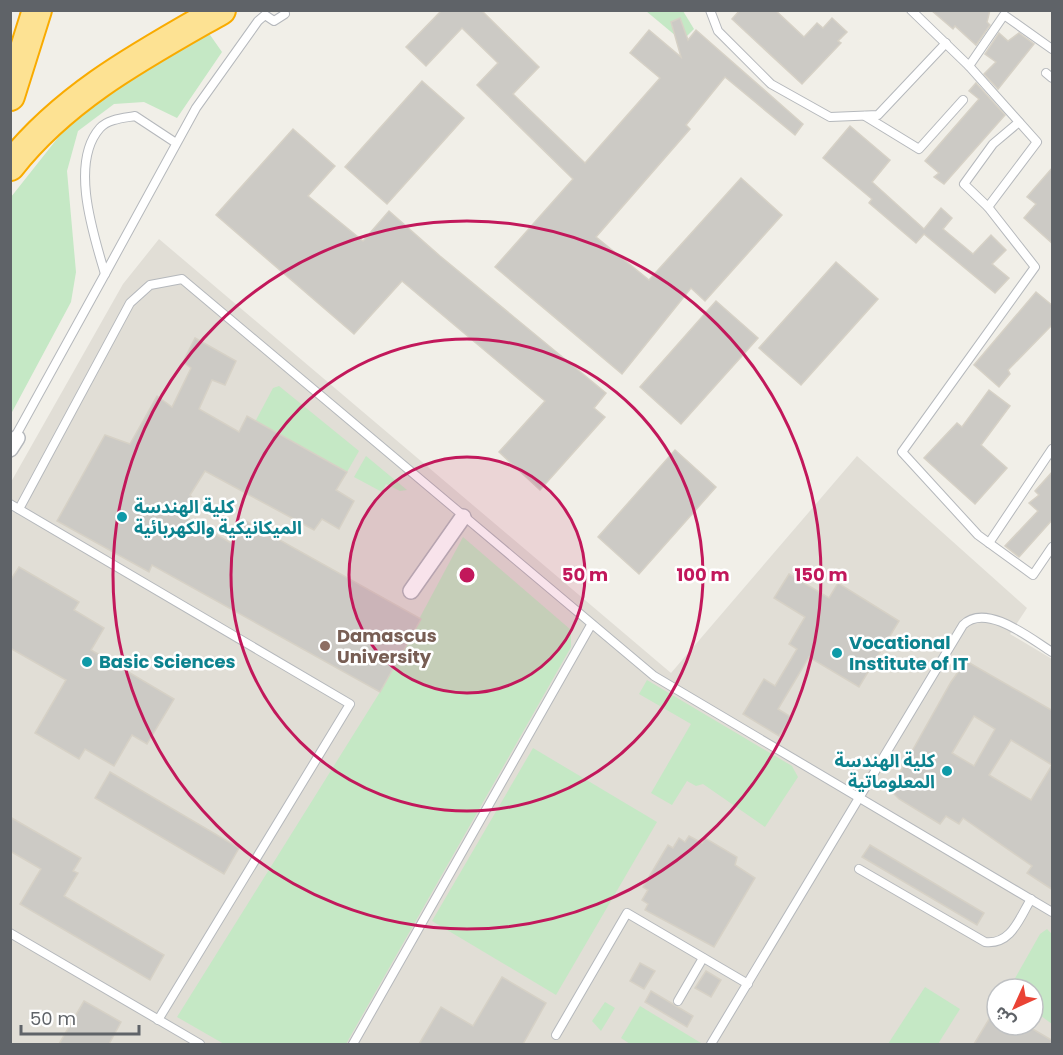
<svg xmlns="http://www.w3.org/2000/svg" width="1063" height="1055" font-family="Poppins,'Noto Sans Arabic',sans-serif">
<rect width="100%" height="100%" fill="#f1efe8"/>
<path fill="#e1ded6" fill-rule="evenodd" d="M159 239 671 673 857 456 1027 608 1010 634 1052 659V1044H11V482L123 284ZM997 989H1033V1025H997Z"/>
<g fill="#c5e8c5">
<path d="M646 11H683L694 29 682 41Z"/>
<path d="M208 32 222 52 177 118 144 102 114 104 78 131 67 171 76 272 71 302 11 414V197L68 125 115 86Z"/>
<path d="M279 386 359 451 347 472 255 422 273 388Z"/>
<path d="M366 456 407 490 400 491 386 484 382 492 354 477Z"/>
<path d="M463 537 571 630V647L346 1044H224L177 1017 380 692Z"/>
<path d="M647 680 792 766 798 777 765 827 703 784 696 786 687 781 672 805 651 793 691 724 639 694Z"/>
<path d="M533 748 657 822 556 995 432 921Z"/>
<path d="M1047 929 1052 934V1024L1033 1010V989H1009L1040 934Z"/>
<path d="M925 987 960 1009 938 1044H888Z"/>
<path d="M605 1002 615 1008 601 1031 592 1021Z"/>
<path d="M640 1006 701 1043 700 1044H630L621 1038Z"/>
</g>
<g fill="#cccac5" stroke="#d6d1c6" stroke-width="1.5" fill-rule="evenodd">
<path d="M442 10H481L539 67 513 94 585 163 660 78 630 53 649 30 681 57 671 22 680 18 688 40 696 30 803 124 795 135 725 77 686 125 690 129 596 237 649 280 741 178 782 215 705 301 691 288 622 374 495 267 573 179 477 85 498 63 462 28 426 66 406 47Z"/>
<path d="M740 10H775L804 37 817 23 823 28 832 18 847 32 838 41 841 43 802 84 732 19Z"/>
<path d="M931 10H990L987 22 990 25 976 45 955 26 953 29Z"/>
<path d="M999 33 1008 41 1019 33 1034 44 998 89 984 74 996 62 985 54Z"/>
<path d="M422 81 464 118 387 204 345 167Z"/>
<path d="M976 83 1005 115 944 184 934 177 939 173 925 161 979 99 969 91Z"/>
<path d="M850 126 890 160 872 182 924 229 941 208 952 218 943 229 973 254 991 235 1006 250 992 264 1009 278 995 293 924 234 916 243 869 203 872 199 823 158Z"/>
<path d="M293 129 335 166 308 196 363 241 389 211 440 256 606 393 594 408 605 417 540 490 499 452 545 401 402 281 354 334 216 215Z"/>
<path d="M1053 167V244L1024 218 1036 204 1027 197Z"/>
<path d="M836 262 878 299 801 385 759 348Z"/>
<path d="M1036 292 1053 306V324L1008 370 1010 374 999 387 974 365Z"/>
<path d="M716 301 758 338 681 424 640 387Z"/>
<path d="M195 338 236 361 225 385 212 380 199 409 239 432 247 416 347 472 336 490 354 501 339 529 322 519 314 530 205 471 190 495 194 500 185 517 231 543 244 520 421 619 380 692 152 565 149 572 57 521 105 435 130 444 157 396 172 407 191 368 183 362Z"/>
<path d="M989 390 1010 406 981 445 1007 468 975 504 924 458 957 423 962 427Z"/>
<path d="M675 450 716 487 639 574 598 537Z"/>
<path d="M1053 471V519L1019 557 1005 546 1038 511 1029 503 1039 495 1035 491Z"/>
<path d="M19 567 79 602 74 610 104 628 91 650 174 699 147 744 132 735 114 766 85 749 79 759 35 733 66 680 10 648V581Z"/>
<path d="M789 574 829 598 838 583 899 621 859 687 809 657 778 709 791 717 779 736 743 714 764 679 775 686 797 649 789 644 805 617 774 598Z"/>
<path d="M966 661 1053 711V890L1027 873 1032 866 963 818 959 824 946 816 940 824 899 799 893 793 892 788 901 778 898 776 951 682ZM974 716 995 729 974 766 952 753ZM1011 740 1052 765 1031 800 989 775Z"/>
<path d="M110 772 239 848 224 874 95 798Z"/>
<path d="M10 817 81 858 73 871 78 873 64 896 164 955 150 980 20 904 41 869 10 851Z"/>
<path d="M689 836 702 843 705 838 737 857 735 865 755 878 714 947 645 910 648 904 642 900 648 890 643 887 668 845 673 848 679 838 685 842Z"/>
<path d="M870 845 984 913 977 925 862 857Z"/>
<path d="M640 963 655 971 644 989 630 981Z"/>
<path d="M706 971 721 980 711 997 695 988Z"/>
<path d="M502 977 546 1003 523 1044H419L441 1007 473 1026Z"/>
<path d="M651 991 693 1016 687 1027 645 1002Z"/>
<path d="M84 1001 121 1022 109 1044H59Z"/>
<path d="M997 1006V1025H1026L1053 1041V1044H974Z"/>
</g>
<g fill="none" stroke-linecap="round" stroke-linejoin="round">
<g stroke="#b5b8bc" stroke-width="10">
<g id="service">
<path d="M710 10 718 31 771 84 830 117 878 115 946 43"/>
<path d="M911 10 969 66 1004 15 1052 49"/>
<path d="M969 66 1037 142 988 207 1035 267 902 452 978 535 1033 575 1052 547"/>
<path d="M1046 73 1052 78"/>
<path d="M865 116 919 149 963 100"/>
<path d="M176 143 135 116C124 118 108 119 100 128 69 163 94 236 105 274L196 108 258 21 265 15 274 21 285 14 284 10"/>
<path d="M988 207 964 184 993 144 1019 122"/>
<path d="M15 437 105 274"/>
<path d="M10 504 350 704 158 1020"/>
<path d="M19 509 130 303 150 285 182 279 654 676 1052 912"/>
<path d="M989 543 1052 449"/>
<path d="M859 869 985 942C1011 945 1019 919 1031 899"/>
<path d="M10 933 200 1044"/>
<path d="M678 1001 703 958"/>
<path d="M556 1035 627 913 748 984"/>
<path d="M353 1044 591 625"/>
<path d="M711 1044 963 625C986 602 1031 639 1052 652"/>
</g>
</g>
<g stroke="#b5b8bc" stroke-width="18">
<g id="minor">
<path d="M10 449 17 438"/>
<path d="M411 591 463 517"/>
</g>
</g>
<g stroke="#f9ab00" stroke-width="32">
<g id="motorway">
<path d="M10 96 37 10"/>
<path d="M10 166C66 95 144 54 221 10"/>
</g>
</g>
<use href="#service" stroke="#fff" stroke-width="8"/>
<use href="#minor" stroke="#fff" stroke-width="15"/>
<use href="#motorway" stroke="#fde293" stroke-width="28"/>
</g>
<circle cx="467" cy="575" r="118" fill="#c2185b" fill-opacity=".12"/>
<g fill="none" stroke="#c2185b" stroke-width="3">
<circle cx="467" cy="575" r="118"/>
<circle cx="467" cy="575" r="236"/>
<circle cx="467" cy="575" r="354"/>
</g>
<g fill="#0f9aa8" stroke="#fff" stroke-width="2">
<circle cx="122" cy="517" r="6"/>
<circle cx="837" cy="653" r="6"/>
<circle cx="87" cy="662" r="6"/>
<circle cx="947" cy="771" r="6"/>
</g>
<circle fill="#8d6e63" stroke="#fff" stroke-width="2" cx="325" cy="646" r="6"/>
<g text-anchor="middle" stroke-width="5" stroke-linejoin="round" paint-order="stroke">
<g font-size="18" font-weight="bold" fill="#0d838f" stroke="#fff" text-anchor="start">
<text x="134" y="513">كلية الهندسة<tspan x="134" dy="21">الميكانيكية والكهربائية</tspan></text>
<text x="849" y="649">Vocational<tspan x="849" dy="21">Institute of IT</tspan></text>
<text x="99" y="668">Basic Sciences</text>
<text x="935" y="767" text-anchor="end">كلية الهندسة<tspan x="935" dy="21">المعلوماتية</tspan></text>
</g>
<g font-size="18" font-weight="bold" fill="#785e54" stroke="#fff" text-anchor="start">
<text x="337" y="642">Damascus<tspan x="337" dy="21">University</tspan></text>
</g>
</g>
<circle cx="467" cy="575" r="9" fill="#c2185b" stroke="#fff" stroke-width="3"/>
<g font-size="18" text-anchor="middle" font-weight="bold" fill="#c2185b" stroke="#fff" stroke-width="5" stroke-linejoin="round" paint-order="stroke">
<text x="585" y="581">50 m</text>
<text x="703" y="581">100 m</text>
<text x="821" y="581">150 m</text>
</g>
<rect width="1063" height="1055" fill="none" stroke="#5f6368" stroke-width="24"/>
<g transform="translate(1015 1007) rotate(225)"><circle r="28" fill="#ffffff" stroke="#bfc1c3" stroke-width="1.5"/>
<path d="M0-4.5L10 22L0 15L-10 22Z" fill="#ea4335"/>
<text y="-9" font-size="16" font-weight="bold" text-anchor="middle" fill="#5f6368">ش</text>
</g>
<path d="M21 1025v9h118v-9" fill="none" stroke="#5f6368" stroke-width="3"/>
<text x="30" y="1025" font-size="18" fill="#5f6368" stroke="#ffffff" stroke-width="4.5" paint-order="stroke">50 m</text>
</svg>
